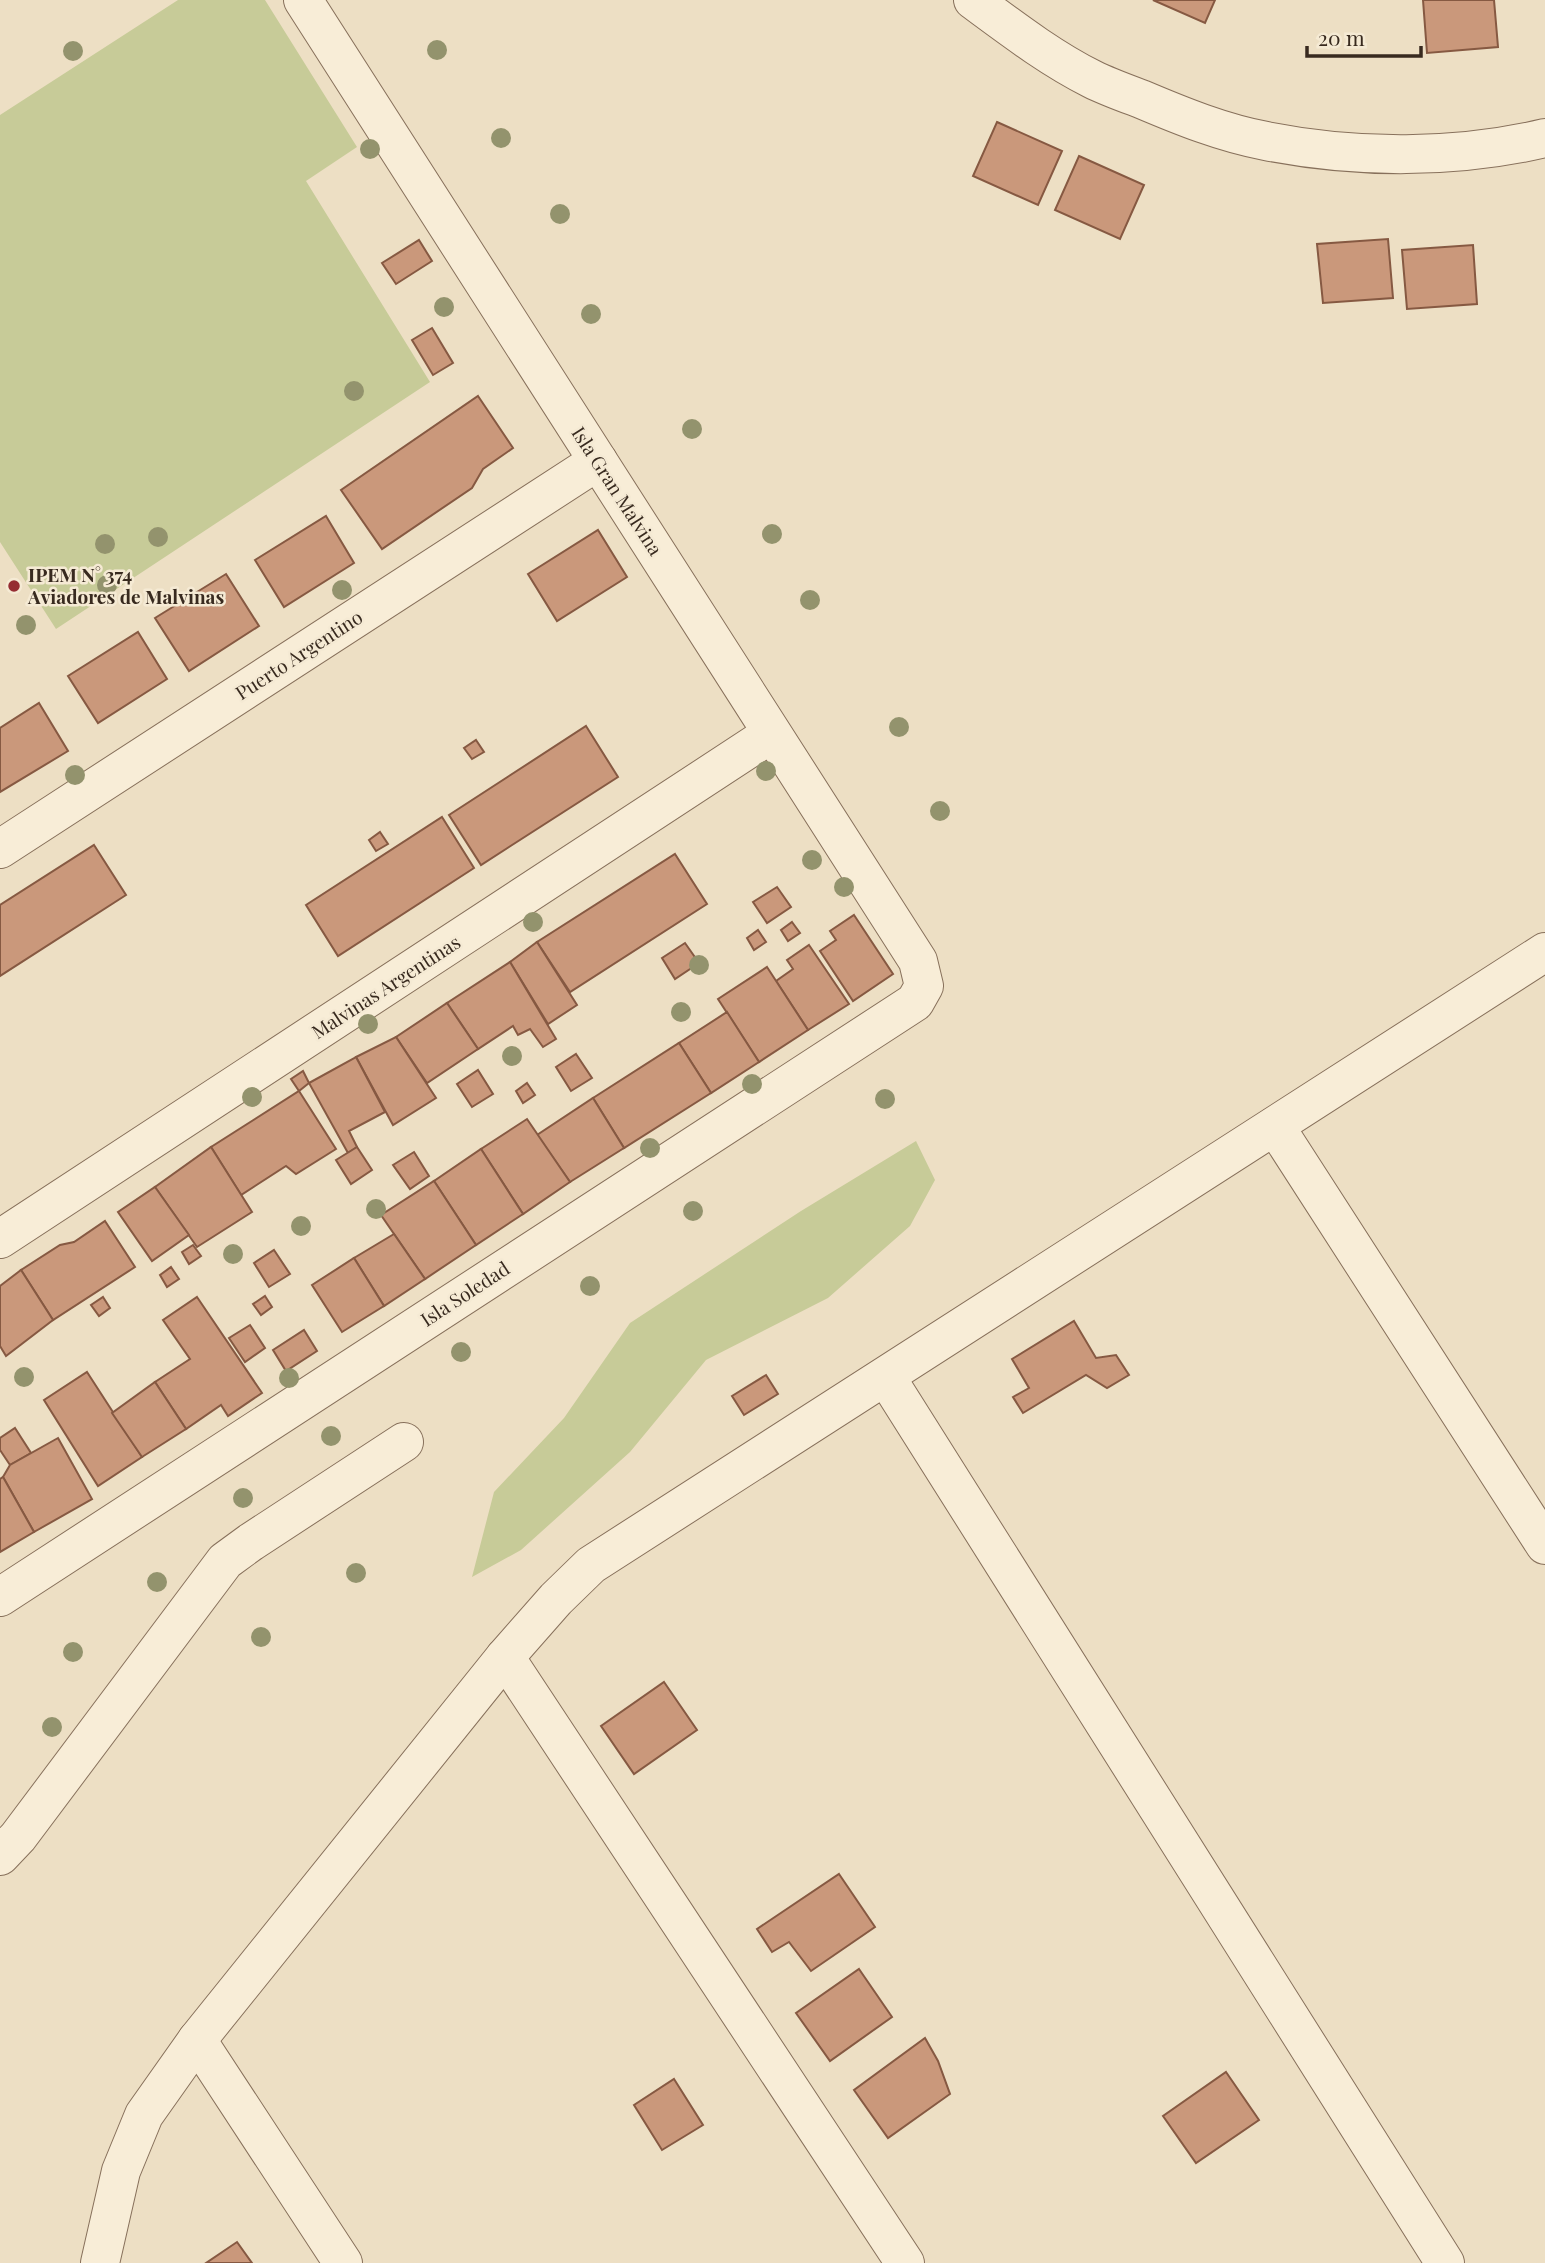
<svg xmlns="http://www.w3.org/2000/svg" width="1545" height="2263" font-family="'Playfair Display',serif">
<rect width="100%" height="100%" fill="#eddfc4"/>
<g fill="#c7cb98">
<path d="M178 0H265L357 147 306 181 430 382 56 629 0 542V115Z"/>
<path d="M916 1141 935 1180 910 1226 828 1298 706 1360 630 1452 521 1550 472 1577 494 1492 564 1418 630 1323 801 1211Z"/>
</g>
<g fill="#ca987b" stroke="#865942" stroke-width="2">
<path d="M1153 0H1215L1205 23Z"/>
<path d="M1423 0H1494L1498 47 1427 53Z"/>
<path d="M997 122 1062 151 1038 205 973 176Z"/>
<path d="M1079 156 1144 185 1120 239 1055 210Z"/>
<path d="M1388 239 1393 298 1323 303 1317 244Z"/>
<path d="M419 240 432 261 396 284 382 263Z"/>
<path d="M1473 245 1477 304 1407 309 1402 250Z"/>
<path d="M432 328 453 363 433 375 412 340Z"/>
<path d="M478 396 513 448 483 469 472 488 382 549 341 490Z"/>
<path d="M326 516 354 563 284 607 255 560Z"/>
<path d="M598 530 627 577 557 621 528 574Z"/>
<path d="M226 574 259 626 189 671 155 618Z"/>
<path d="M138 632 167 679 98 723 68 676Z"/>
<path d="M39 703 68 751 0 792V728Z"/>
<path d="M586 726 618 777 481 865 449 815Z"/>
<path d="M476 740 484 752 472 759 464 748Z"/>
<path d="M442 817 474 868 338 956 306 905Z"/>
<path d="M380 832 388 844 376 851 369 840Z"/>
<path d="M94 845 126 895 0 976V905Z"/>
<path d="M675 854 707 904 570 992 537 942Z"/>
<path d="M777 887 791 907 767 923 753 902Z"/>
<path d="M854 915 893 974 853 1001 820 951 836 940 830 931Z"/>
<path d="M792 922 800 933 788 941 781 930Z"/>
<path d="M758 930 766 942 754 950 747 938Z"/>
<path d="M537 942 577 1005 548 1024 510 962Z"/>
<path d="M685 943 699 963 675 979 662 958Z"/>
<path d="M809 945 849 1004 808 1030 776 981 793 969 787 960Z"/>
<path d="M510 962 556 1039 543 1047 530 1029 518 1035 513 1026 478 1049 447 1003Z"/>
<path d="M767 967 808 1030 759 1062 718 999Z"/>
<path d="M447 1003 478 1049 427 1083 396 1037Z"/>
<path d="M727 1012 759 1062 711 1093 679 1043Z"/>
<path d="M396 1037 436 1098 393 1125 356 1057Z"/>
<path d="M679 1043 711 1093 624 1148 593 1098Z"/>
<path d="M576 1054 592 1078 571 1091 556 1067Z"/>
<path d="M356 1057 385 1112 349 1131 357 1147 348 1153 309 1083Z"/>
<path d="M478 1070 493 1094 472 1107 457 1084Z"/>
<path d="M303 1071 309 1083 299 1091 291 1079Z"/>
<path d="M527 1083 535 1095 523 1103 516 1091Z"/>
<path d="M299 1091 336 1149 296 1174 286 1166 241 1195 211 1147Z"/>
<path d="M593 1098 624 1148 570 1182 537 1135Z"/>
<path d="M527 1119 570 1182 523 1214 481 1149Z"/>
<path d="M211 1147 252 1212 197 1247 155 1187Z"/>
<path d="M357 1147 372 1170 351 1184 336 1160Z"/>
<path d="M481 1149 523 1214 476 1245 434 1181Z"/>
<path d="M414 1152 429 1176 410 1189 393 1165Z"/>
<path d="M434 1181 476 1245 425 1279 381 1215Z"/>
<path d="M155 1187 189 1235 152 1261 118 1212Z"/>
<path d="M105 1221 135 1267 53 1320 21 1270 60 1245 74 1242Z"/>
<path d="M394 1234 425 1279 384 1306 354 1258Z"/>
<path d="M193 1245 201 1256 189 1264 182 1252Z"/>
<path d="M274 1250 290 1274 269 1287 254 1263Z"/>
<path d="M354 1258 384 1306 342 1332 312 1285Z"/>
<path d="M171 1267 179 1279 167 1287 160 1275Z"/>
<path d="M21 1270 53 1320 6 1356 0 1346V1286Z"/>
<path d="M265 1296 272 1307 261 1315 253 1304Z"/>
<path d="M103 1297 110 1308 99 1316 91 1305Z"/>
<path d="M197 1297 262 1393 228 1416 221 1405 186 1429 155 1382 190 1359 163 1320Z"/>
<path d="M1074 1321 1096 1358 1116 1355 1129 1375 1107 1388 1086 1375 1023 1413 1013 1397 1029 1388 1012 1359Z"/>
<path d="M250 1325 265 1348 245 1362 229 1338Z"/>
<path d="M304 1330 317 1351 286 1371 273 1350Z"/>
<path d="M87 1372 142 1457 98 1486 44 1400Z"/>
<path d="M766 1375 778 1394 744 1415 732 1396Z"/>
<path d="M155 1382 186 1429 142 1457 112 1413Z"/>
<path d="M15 1428 31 1453 10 1465 0 1450V1438Z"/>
<path d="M58 1438 92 1499 34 1532 3 1477 10 1465Z"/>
<path d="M3 1477 34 1532 0 1552V1479Z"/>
<path d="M664 1682 697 1730 634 1774 601 1726Z"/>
<path d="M839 1874 875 1927 811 1971 789 1942 772 1952 757 1929Z"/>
<path d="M859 1969 892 2017 830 2061 796 2013Z"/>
<path d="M925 2038 938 2061 950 2094 888 2138 854 2090Z"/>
<path d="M1226 2072 1259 2120 1196 2163 1163 2116Z"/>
<path d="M674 2079 703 2125 662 2150 634 2105Z"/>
<path d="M237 2242 252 2263H206Z"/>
</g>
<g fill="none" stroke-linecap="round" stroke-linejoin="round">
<g stroke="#87705b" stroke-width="40">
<g id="minor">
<path d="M973 0C1011 28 1050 58 1092 79 1108 87 1125 93 1141 99 1181 116 1223 133 1266 141 1357 159 1456 159 1545 138"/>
<path d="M0 849 598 461"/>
<path d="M1275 1126 1545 1545"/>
<path d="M0 1239 771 734"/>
<path d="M886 1377 1445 2263"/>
<path d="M0 1597 915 1002 924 986 918 961 303 0"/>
<path d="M505 1657 905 2263"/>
<path d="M0 1856 18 1837 225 1561 251 1542 404 1442"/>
<path d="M197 2040 343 2263"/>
<path d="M100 2263 121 2171 144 2115 197 2040 505 1657 556 1599 591 1565 1545 952"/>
</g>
</g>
<use href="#minor" stroke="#f8edd7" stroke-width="38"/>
</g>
<g fill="#93936d">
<circle cx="437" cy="50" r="10"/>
<circle cx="73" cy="51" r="10"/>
<circle cx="501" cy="138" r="10"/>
<circle cx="370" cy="149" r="10"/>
<circle cx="560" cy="214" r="10"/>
<circle cx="444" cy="307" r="10"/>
<circle cx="591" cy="314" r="10"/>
<circle cx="354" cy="391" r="10"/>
<circle cx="692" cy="429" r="10"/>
<circle cx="772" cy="534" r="10"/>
<circle cx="158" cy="537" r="10"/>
<circle cx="105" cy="544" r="10"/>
<circle cx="107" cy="585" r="10"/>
<circle cx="342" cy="590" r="10"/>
<circle cx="810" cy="600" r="10"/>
<circle cx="26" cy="625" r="10"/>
<circle cx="899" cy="727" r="10"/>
<circle cx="766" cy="771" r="10"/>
<circle cx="75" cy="775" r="10"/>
<circle cx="940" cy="811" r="10"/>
<circle cx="812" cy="860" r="10"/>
<circle cx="844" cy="887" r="10"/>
<circle cx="533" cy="922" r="10"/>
<circle cx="699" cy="965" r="10"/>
<circle cx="681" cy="1012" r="10"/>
<circle cx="368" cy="1024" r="10"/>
<circle cx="512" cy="1056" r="10"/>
<circle cx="752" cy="1084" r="10"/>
<circle cx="252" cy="1097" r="10"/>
<circle cx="885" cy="1099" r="10"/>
<circle cx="650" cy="1148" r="10"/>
<circle cx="376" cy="1209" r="10"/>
<circle cx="693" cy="1211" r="10"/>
<circle cx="301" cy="1226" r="10"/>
<circle cx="233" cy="1254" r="10"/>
<circle cx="590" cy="1286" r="10"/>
<circle cx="461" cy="1352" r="10"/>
<circle cx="24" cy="1377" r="10"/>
<circle cx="289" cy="1378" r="10"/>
<circle cx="331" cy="1436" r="10"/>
<circle cx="243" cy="1498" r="10"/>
<circle cx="356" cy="1573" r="10"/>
<circle cx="157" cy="1582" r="10"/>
<circle cx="261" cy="1637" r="10"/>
<circle cx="73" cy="1652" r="10"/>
<circle cx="52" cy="1727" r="10"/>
</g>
<circle fill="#952d32" stroke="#f5ead4" stroke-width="2.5" cx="14" cy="586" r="7"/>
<g text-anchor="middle" stroke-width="5" stroke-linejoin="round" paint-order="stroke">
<g font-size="19" fill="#382a1f" stroke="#f5ead4">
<text transform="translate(617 491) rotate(57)" y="7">Isla Gran Malvina</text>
<text transform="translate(299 655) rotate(-33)" y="7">Puerto Argentino</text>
<text transform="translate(386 987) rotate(-33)" y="7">Malvinas Argentinas</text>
<text transform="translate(465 1294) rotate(-33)" y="7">Isla Soledad</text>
</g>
<g font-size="19" font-weight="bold" fill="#382a1f" stroke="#f5ead4" text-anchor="start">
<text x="28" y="582">IPEM N° 374<tspan x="28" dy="22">Aviadores de Malvinas</tspan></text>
</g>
</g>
<path d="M1307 46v10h114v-10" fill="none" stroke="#382a1f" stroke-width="3.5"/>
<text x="1318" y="46" font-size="21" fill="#382a1f" stroke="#f5ead4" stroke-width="5" paint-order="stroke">20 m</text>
</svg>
